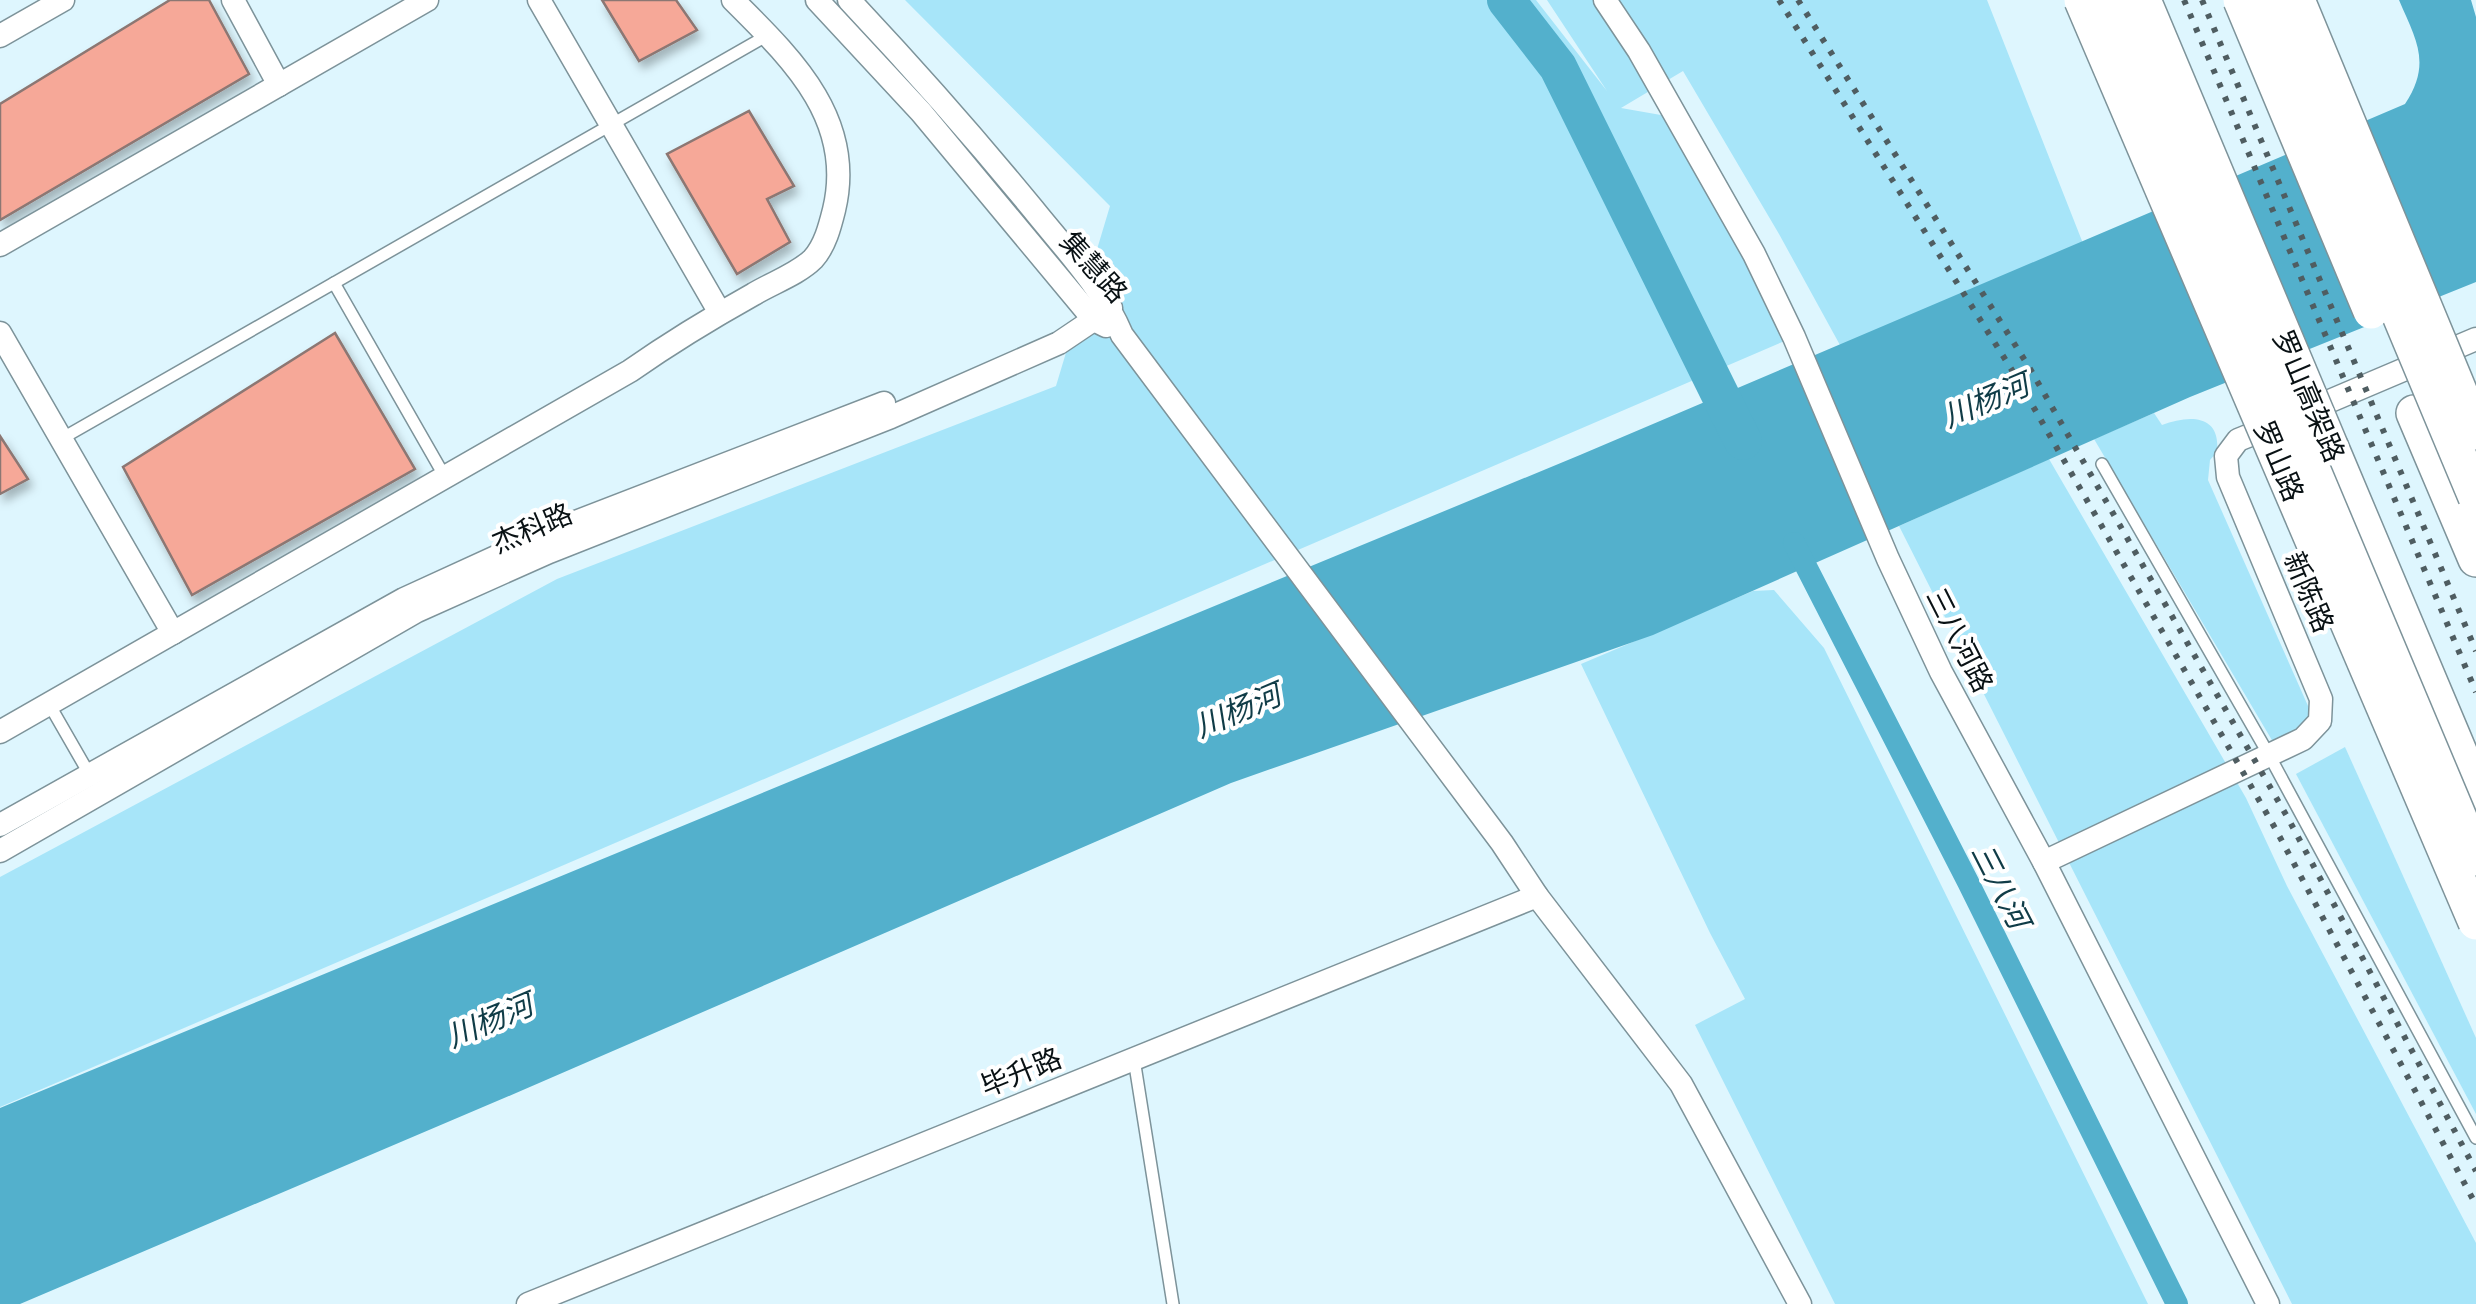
<svg xmlns="http://www.w3.org/2000/svg" width="2476" height="1304" font-family="'Playfair Display','Noto Sans SC',serif">
<defs>
<filter id="shadow"><feDropShadow dx="4" dy="7" stdDeviation="5" flood-color="#0004"/></filter>
</defs>
<rect width="100%" height="100%" fill="#def6fe"/>
<g fill="#a7e5f9">
<path d="M905 0H1536L1607 91 1547 0H1987L2084 246 1846 356 1779 234 1683 71 1621 108 1678 118 1794 337 0 1107V877L557 579 1056 386 1110 206Z"/>
<path d="M2154 413 2162 425C2189 415 2221 414 2217 452L2210 460 2208 480 2312 715 2300 728 2273 742 2094 439Z"/>
<path d="M2049 459 2246 798 2287 886 2476 1243V1304H2292L1899 526Z"/>
<path d="M1774 590 1824 648 2148 1304H1835L1695 1025 1745 999 1710 933 1581 664 1753 591Z"/>
<path d="M2345 747 2476 1038V1114L2296 774Z"/>
</g>
<path fill="#53b0cc" d="M2399 0H2471L2476 17V282L2190 397 1653 635 1231 783 516 1093 20 1304H0V1108L1580 455 2405 104C2432 63 2416 40 2399 0Z"/>
<g fill="none" stroke-linecap="round" stroke-linejoin="round">
<path stroke="#53b0cc" stroke-width="22" d="M1794 543 1968 882 2177 1304"/>
<path stroke="#53b0cc" stroke-width="38" d="M1506 0 1558 67 1743 441"/>
</g>
<g fill="#f6a898" stroke="#8c7773" stroke-width="2.5" filter="url(#shadow)">
<path d="M170 0H209L249 74 0 220V104Z"/>
<path d="M602 0H676L697 30 639 61Z"/>
<path d="M749 111 794 186 767 199 790 242 737 274 667 154Z"/>
<path d="M335 333 415 469 192 595 123 467Z"/>
<path d="M0 436 28 479 0 494Z"/>
</g>
<g fill="none" stroke-linecap="round" stroke-linejoin="round">
<g stroke="#7d939a" stroke-width="14">
<g id="service">
<path d="M334 283 445 477"/>
<path d="M61 439 768 35"/>
<path d="M2102 464 2269 755 2476 1138"/>
<path d="M49 704 91 777"/>
<path d="M1134 1059 1173 1304"/>
</g>
</g>
<g stroke="#7d939a" stroke-width="25">
<g id="minor">
<path d="M233 0 279 85"/>
<path d="M539 0 720 313"/>
<path d="M817 0 921 112 1094 320 1106 326"/>
<path d="M849 0C913 68 974 137 1033 209 1065 249 1102 287 1122 335L1502 843 1537 896 1681 1084 1800 1304"/>
<path d="M1605 0 1639 51 1754 254 1794 337 1888 559 1941 672 2044 862 2268 1304"/>
<path d="M0 36 63 0"/>
<path d="M0 245 427 0"/>
<path d="M0 333 173 633"/>
<path d="M2304 412 2476 339"/>
<path d="M0 732 630 371C670 343 711 318 754 294 772 283 798 274 813 259 825 246 830 226 834 210 856 119 791 58 733 0"/>
<path d="M0 825 404 599 555 530 884 403"/>
<path d="M0 851 417 611 549 552 891 417 1059 343 1111 308"/>
<path d="M2044 862 2303 739 2320 721 2321 699 2228 477 2226 456 2238 440 2275 425"/>
<path d="M528 1304 1537 896"/>
</g>
</g>
<g stroke="#7d939a" stroke-width="38">
<g id="trunk">
<path d="M2414 413 2476 559"/>
<path d="M2331 448 2476 792"/>
</g>
</g>
<use href="#service" stroke="#fff" stroke-width="11"/>
<use href="#minor" stroke="#fff" stroke-width="22"/>
<use href="#trunk" stroke="#fff" stroke-width="35"/>
<g stroke="#4f5d61" stroke-width="6" stroke-dasharray="5 10" stroke-linecap="butt">
<path d="M1779 0 2015 375 2275 828 2476 1205"/>
<path d="M1798 0 2029 367 2289 820 2476 1171"/>
<path d="M2184 0 2476 692"/>
<path d="M2202 0 2476 651"/>
</g>
<g stroke="#7d939a" stroke-width="38" stroke-linecap="butt">
<g id="primary-bridge">
<path d="M2082 0 2476 922"/>
<path d="M2297 0 2476 432"/>
</g>
</g>
<g stroke="#7d939a" stroke-width="38" stroke-linecap="butt">
<g id="trunk-bridge">
<path d="M2115 0 2476 858"/>
<path d="M2143 0 2331 448"/>
<path d="M2241 0 2371 311"/>
<path d="M2268 0 2476 497"/>
</g>
</g>
<use href="#primary-bridge" stroke="#fff" stroke-width="35"/>
<use href="#trunk-bridge" stroke="#fff" stroke-width="35"/>
</g>
<g text-anchor="middle" stroke-width="8" stroke-linejoin="round" paint-order="stroke">
<g font-size="28" fill="#091114" stroke="#fff">
<text transform="translate(1094 267) rotate(48)" y="10">集慧路</text>
<text transform="translate(2309 396) rotate(67)" y="10">罗山高架路</text>
<text transform="translate(2279 461) rotate(67)" y="10">罗山路</text>
<text transform="translate(532 528) rotate(-23)" y="10">杰科路</text>
<text transform="translate(2309 592) rotate(67)" y="10">新陈路</text>
<text transform="translate(1960 640) rotate(63)" y="10">三八河路</text>
<text transform="translate(1021 1072) rotate(-22)" y="10">毕升路</text>
</g>
<g font-size="30" font-style="italic" fill="#103c47" stroke="#fff">
<text transform="translate(1986 401) rotate(-23)" y="10">川杨河</text>
<text transform="translate(1238 711) rotate(-23)" y="10">川杨河</text>
<text transform="translate(2000 886) rotate(63)" y="10">三八河</text>
<text transform="translate(490 1021) rotate(-23)" y="10">川杨河</text>
</g>
</g>
</svg>
